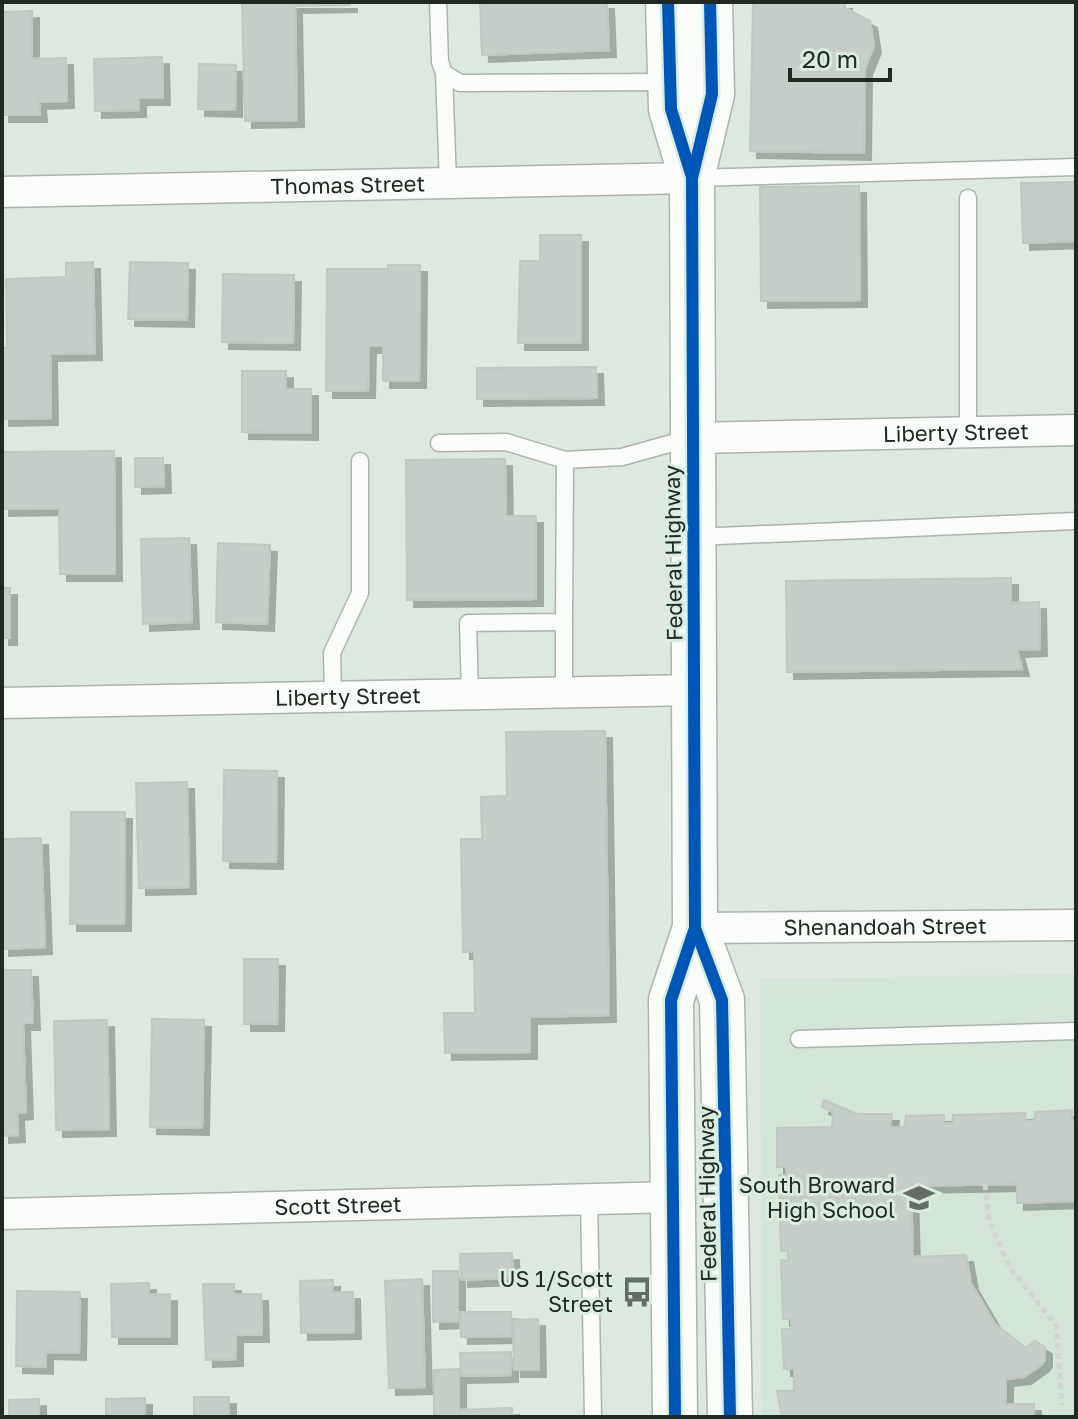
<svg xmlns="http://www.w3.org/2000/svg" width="1078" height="1419" font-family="'Golos Text',sans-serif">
<defs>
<filter id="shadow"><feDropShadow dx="7" dy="7" stdDeviation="0" flood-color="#0004"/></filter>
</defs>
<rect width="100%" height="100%" fill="#dde8e0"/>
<path fill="#d2e6d7" d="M1076 974V1417H762L760 979Z"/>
<g fill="#c5cec8" stroke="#bfc8c1" stroke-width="2" filter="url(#shadow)">
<path d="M242 2H350V5L295 6 297 120 245 121Z"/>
<path d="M480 2H607L609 50 482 55Z"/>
<path d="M753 2H845V8L870 21 874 46 865 68 864 153 750 151Z"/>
<path d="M32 11V59L66 58 67 101 39 102 40 115H2V12Z"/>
<path d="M162 57 163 98H139V110L95 111 94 59Z"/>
<path d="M199 64 236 65 235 110 198 109Z"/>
<path d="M1076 182V241L1023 243 1021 183Z"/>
<path d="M859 186 860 300 761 301 760 187Z"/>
<path d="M540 235H581V343H518L520 261H540Z"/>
<path d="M93 262 95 353 50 354 51 418 2 419V348H7L6 279 66 277V263Z"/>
<path d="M130 262 188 263 187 320 128 319Z"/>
<path d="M388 265H420L419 381H383V346H369L368 391H326L327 269H388Z"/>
<path d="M223 274 294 275 293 343 222 342Z"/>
<path d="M596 367 597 398 477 399V368Z"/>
<path d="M242 371H286V389H311V433L242 432Z"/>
<path d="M114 451 115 574H60L59 508 2 509V452Z"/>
<path d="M135 458H163L164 486 135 487Z"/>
<path d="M505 459 506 516H536V599L407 600 406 460Z"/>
<path d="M189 538 192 622 143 624 141 539Z"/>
<path d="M218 543 270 545 267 624 216 622Z"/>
<path d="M1011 578V603L1039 602 1040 649 1017 650 1022 669 787 672 786 581Z"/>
<rect x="2" y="588" width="8" height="50"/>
<path d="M605 731 609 1015 530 1017V1052L445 1053 444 1013H475L474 952H463L461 839H482L481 797 507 796 506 732Z"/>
<path d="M224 770 277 771 276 862 223 861Z"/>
<path d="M187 782 189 887 139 888 136 783Z"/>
<path d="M71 812H125L124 924H70Z"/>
<path d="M41 838 45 947 2 949V839Z"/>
<path d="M244 959H278L277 1024H244Z"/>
<path d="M2 970H31L33 1023H23L26 1112 17 1113 18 1135 2 1136Z"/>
<path d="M152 1019 204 1020 202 1128 150 1127Z"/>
<path d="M107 1020 109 1129 56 1130 54 1021Z"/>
<path d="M824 1100 857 1114H892L890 1127H905L906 1116 944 1115V1123H953V1115L1025 1113 1026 1121H1034L1035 1112 1072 1110 1071 1121 1076 1120V1201L1017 1203V1184L911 1186 913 1257 966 1255 971 1283 995 1324 1026 1348 1035 1341 1045 1347V1360L1041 1365 1024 1377 1006 1379V1404H1034V1417H782L777 1391H794V1369H784L782 1329H792L791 1319H783L781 1260 789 1261 788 1251H781L779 1175 787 1176 786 1167H777V1128L832 1127 833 1112 822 1107Z"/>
<path d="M512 1253 513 1278 461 1280 460 1254Z"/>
<path d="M433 1271H458V1321L433 1322Z"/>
<path d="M422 1279 425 1387 389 1388 385 1281Z"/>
<path d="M333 1280V1292H353L354 1332 301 1333 300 1281Z"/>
<path d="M149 1283V1295L170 1294V1337H112L111 1284Z"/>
<path d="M203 1284H234V1294H261L262 1335H236V1359L206 1360Z"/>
<path d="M17 1291 80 1292 79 1353 46 1352V1367L16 1366Z"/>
<path d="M460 1312H511L512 1336 461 1337Z"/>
<path d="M538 1319 539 1370H514L513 1320Z"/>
<path d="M511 1352V1375L461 1376 460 1353Z"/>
<path d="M459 1369V1417H434V1370Z"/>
<rect x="194" y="1397" width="35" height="20"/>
<path d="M145 1398V1417H106V1399Z"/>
<path d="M39 1399V1417H9V1400Z"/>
<path d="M512 1408V1417H461L460 1410Z"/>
</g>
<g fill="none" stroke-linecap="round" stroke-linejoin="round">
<g stroke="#acb4ae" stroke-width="19">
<g id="service">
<path d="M438 2 440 62 444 73 460 83 668 82"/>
<path d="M444 73 448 183"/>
<path d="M694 178 1076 167"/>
<path d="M968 198V433"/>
<path d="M439 443 506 442 565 460"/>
<path d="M695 537 1076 521"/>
<path d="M564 622V693"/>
<path d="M470 694 468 623 564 622 565 460 622 457 690 438"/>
<path d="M333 697 332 653 360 593V461"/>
<path d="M799 1039 1076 1031"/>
<path d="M589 1199 593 1417"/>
</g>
</g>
<g stroke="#acb4ae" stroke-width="33">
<g id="minor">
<path id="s1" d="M2 192 692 178"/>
<path id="s2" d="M692 438 1076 430"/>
<path id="s3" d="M2 703 695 690"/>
<path id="s4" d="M695 928 1076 925"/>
<path id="s5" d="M2 1214 673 1197"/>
</g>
</g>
<g stroke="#acb4ae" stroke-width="47">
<g id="primary">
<path d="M668 2 671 109 691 176"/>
<path d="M695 928 722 1000 730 1417"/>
<path d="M675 1417 671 1000 695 928 692 178 712 94 710 2"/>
</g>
</g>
<path stroke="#d1d4d2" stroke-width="5" stroke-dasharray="6 4" stroke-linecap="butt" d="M985 1184 989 1221 1010 1268 1056 1325 1062 1405"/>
<use href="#service" stroke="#fafcfa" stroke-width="16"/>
<use href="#minor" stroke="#fafcfa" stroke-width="30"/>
<use href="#primary" stroke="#fafcfa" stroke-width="44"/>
<g stroke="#d8eddd" stroke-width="17">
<g id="cycleway">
<path d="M668 2 671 109 691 174"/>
<path d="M695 928 722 1000 730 1417"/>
<path d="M675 1417 671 1000 695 928 692 178 712 94 710 2"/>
</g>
</g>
<use href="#cycleway" stroke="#0057b8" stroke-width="12"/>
</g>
<defs>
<g id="school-bare" transform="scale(2.4)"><path d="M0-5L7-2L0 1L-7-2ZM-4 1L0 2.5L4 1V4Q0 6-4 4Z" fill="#636c65" stroke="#d8eddd" stroke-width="2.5" paint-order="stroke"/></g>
<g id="bus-bare" transform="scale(2.4)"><path d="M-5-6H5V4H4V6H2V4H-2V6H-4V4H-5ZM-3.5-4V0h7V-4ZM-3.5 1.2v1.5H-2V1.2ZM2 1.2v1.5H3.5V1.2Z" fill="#636c65" stroke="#d8eddd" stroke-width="2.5" paint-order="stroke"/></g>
</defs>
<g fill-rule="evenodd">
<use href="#school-bare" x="919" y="1198"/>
<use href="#bus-bare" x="637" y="1292"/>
</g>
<g text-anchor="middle" stroke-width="6" stroke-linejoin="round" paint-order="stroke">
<g font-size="22" fill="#212923" stroke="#d8eddd">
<text dy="8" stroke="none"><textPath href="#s1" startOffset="346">Thomas Street</textPath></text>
<text dy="8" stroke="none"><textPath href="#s2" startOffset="264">Liberty Street</textPath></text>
<text transform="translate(673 553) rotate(-91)" y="8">Federal Highway</text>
<text dy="8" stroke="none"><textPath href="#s3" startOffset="346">Liberty Street</textPath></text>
<text dy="8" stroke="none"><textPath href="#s4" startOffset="190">Shenandoah Street</textPath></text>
<text transform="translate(707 1194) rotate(-91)" y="8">Federal Highway</text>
<text dy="8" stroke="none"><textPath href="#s5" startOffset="336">Scott Street</textPath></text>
</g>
<g font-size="22" fill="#212923" stroke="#d8eddd" text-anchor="end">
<text x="895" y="1193">South Broward<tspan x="895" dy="25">High School</tspan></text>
<text x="613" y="1287">US 1/Scott<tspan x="613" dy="25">Street</tspan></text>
</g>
</g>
<rect width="1078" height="1419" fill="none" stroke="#212923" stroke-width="8"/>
<path d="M790 68v12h100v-12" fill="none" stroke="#212923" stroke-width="4"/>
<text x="802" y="68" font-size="24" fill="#212923" stroke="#d8eddd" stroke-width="6" paint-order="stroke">20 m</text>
</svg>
